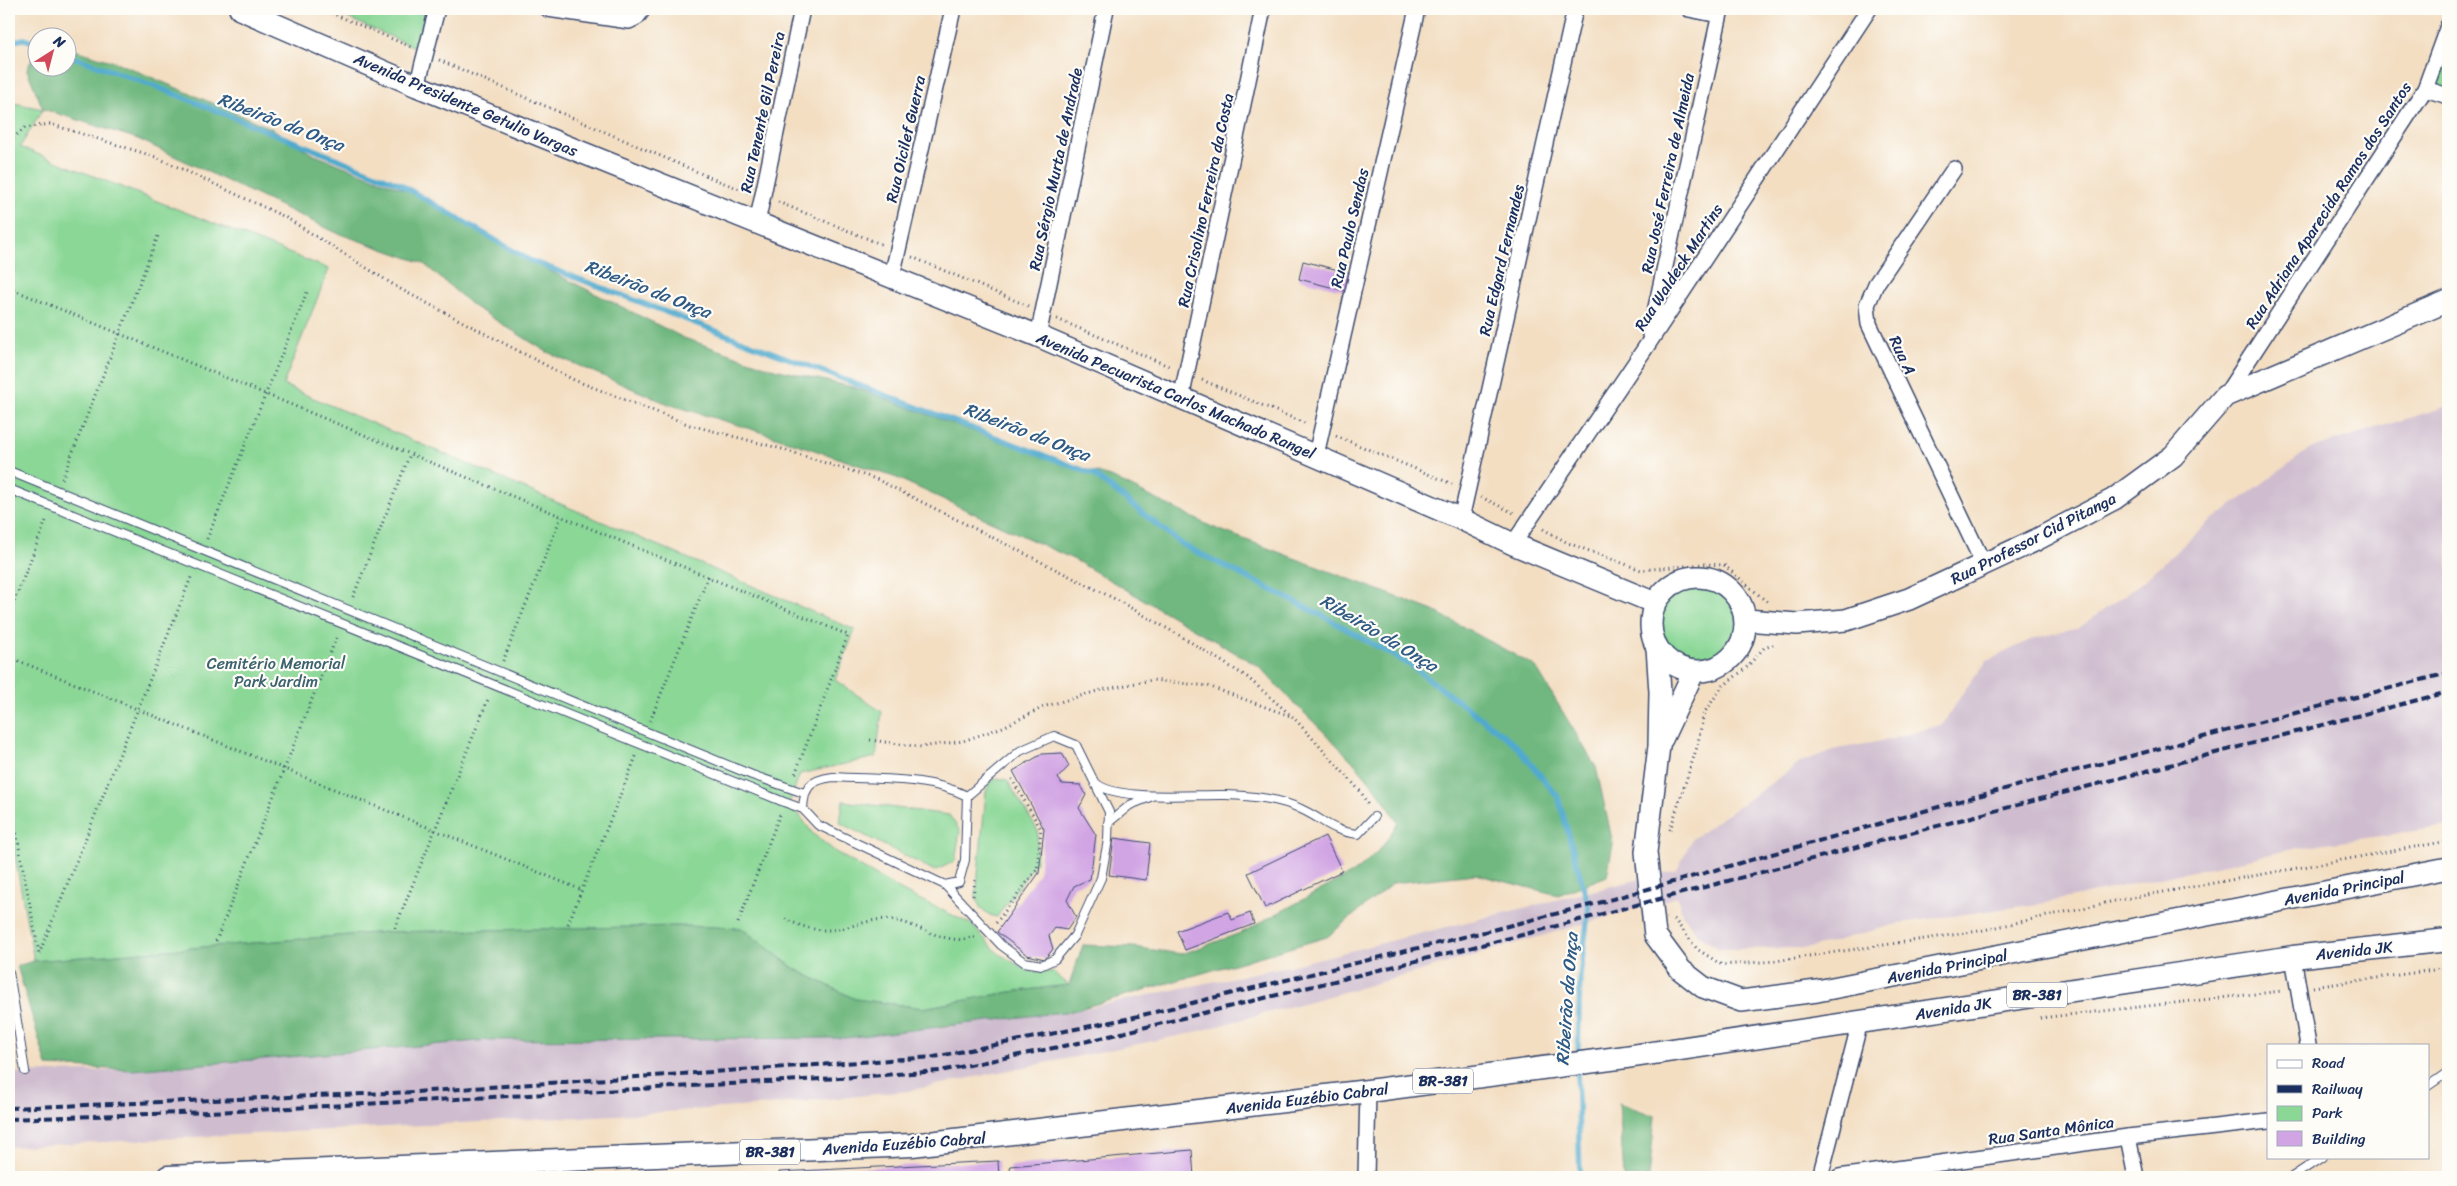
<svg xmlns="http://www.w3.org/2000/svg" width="2457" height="1186" font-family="Sriracha,sans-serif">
<rect width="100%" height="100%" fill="#fdfcf7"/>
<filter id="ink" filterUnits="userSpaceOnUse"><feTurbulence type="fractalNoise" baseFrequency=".02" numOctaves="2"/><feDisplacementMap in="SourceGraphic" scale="10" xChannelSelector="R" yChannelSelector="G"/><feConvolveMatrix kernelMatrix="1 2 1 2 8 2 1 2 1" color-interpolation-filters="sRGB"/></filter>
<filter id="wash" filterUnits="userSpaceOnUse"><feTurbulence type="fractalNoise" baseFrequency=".0096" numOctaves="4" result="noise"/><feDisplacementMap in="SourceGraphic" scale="20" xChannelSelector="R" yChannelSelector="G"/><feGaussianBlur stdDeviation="1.12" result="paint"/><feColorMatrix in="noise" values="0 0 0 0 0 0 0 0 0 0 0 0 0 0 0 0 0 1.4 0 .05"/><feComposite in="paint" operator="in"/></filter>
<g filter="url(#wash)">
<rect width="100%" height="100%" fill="#f3dec2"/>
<path fill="#cfbdcf" d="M2448 406V826L2299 848 2045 903 1900 923 1810 948 1718 949 1697 934 1683 916 1677 897 1392 979 1192 1033 907 1091 766 1105 634 1114 9 1147V1073L133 1070 490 1040 845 1038 1072 1011 1293 965 1677 870 1692 839 1803 761 1837 749 1888 740 1943 724 1966 688 1987 661 2034 638 2079 628 2145 580 2205 525 2311 448Z"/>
<g fill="#8ad796" stroke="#52837a">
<path d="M327 9H425L419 49Z"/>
<path d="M2448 37V92L2429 86Z"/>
<path d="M9 102 43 109 20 147 329 269 283 385 855 630 835 680 882 712 876 757 800 774 788 806 798 813 813 834 837 853 904 892 971 924 998 953 1028 971 1053 972 1069 985 1010 992 923 1008 855 999 795 969 741 928 683 926 386 932 34 961 9 823Z"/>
<circle cx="1698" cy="623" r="39"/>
<path d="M998 778 1007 780 1038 831 1036 862 997 917C983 914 979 909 976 895L986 792 990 782Z"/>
<path d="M843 801 949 815 960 831 955 861 935 871 840 823Z"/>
</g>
<g fill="#6fb87f" stroke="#45746e">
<path d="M37 47 38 68H68V48L118 63 273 129 312 154 421 196 546 269 684 338 771 368 856 388 1005 443 1113 478 1212 527 1434 611 1535 666 1596 767 1613 844 1607 876 1558 895 1475 874 1393 883 1327 937 1072 1011 845 1038 490 1040 133 1070 47 1066 17 966 34 961 386 932 683 926 741 928 795 969 855 999 923 1008 1010 992 1069 985 1083 945 1133 947 1182 954 1243 932 1358 870 1382 847 1398 823C1365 762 1305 719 1260 667L1075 560 897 478 764 433 668 404 547 352 473 306 423 263 337 233 138 139 43 109 27 70Z"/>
<path d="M1619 1103 1655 1116 1649 1177H1624Z"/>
</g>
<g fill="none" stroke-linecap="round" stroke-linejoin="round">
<g stroke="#51aace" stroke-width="5.5">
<path d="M9 42 24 39 38 44"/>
<path d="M68 55 157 87 398 183 529 260 1093 474 1183 545 1325 617 1410 665 1514 743 1558 797 1589 907 1580 976 1578 1058"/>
<path d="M1577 1067 1580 1177"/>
</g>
</g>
<g id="blocks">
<g fill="#d1a4e4">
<path d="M1303 261 1354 274 1350 292 1299 279Z"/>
<path d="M1062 753 1069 766 1058 778 1062 784 1081 785 1086 795 1079 808 1096 835 1090 879 1074 886 1067 900 1076 917 1067 930 1055 928 1049 936 1053 949 1045 959 1027 955 997 932 1039 873 1044 829 1013 771 1042 754Z"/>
<path d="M1325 836 1342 871 1265 908 1248 873Z"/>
<path d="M1114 838 1150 843 1146 880 1109 875Z"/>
<path d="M1228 912 1232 920 1250 913 1254 924 1185 950 1177 931Z"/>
<path d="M1192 1150 1194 1177H1011L1010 1166Z"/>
<path d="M998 1161 999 1177H779V1172Z"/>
</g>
</g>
</g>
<g filter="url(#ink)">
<use href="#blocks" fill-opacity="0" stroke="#3b496d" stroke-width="1"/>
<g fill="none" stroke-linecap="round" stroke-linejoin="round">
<g stroke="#3b496d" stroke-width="10">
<g id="lane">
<path d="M9 471 752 775 804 793"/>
<path d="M9 489 784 802 803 809 818 825 945 885 959 882 965 860 967 796C928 776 877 780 833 777 810 780 804 787 803 809"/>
<path d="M1095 782C1113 802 1197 794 1225 795 1251 796 1280 798 1303 810 1326 821 1331 831 1358 834L1374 817"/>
<path d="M1108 823 1130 805 1150 797"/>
<path d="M945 885 1001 945 1024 962 1042 965 1055 959 1075 935 1101 878 1108 840 1109 812 1076 745 1054 736 1020 751 967 796"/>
<path d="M9 972 25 1071"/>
<path d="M2428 1086 2448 1072"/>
<path d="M2292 1177 2322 1157"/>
</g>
</g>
<g stroke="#3b496d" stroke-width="18">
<g id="street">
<path d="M548 9 629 21 637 17 643 9"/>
<path d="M1689 9 1719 15"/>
<path d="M417 86 437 9"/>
<path d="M2425 89 2448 96"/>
<path d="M1954 169 1876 284 1867 305 1869 324 1984 565"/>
<path d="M757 223 802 9"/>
<path d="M892 276 953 9"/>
<path d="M1650 335 1721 9"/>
<path d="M1038 336 1106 9"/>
<path d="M2225 396 2425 89 2448 26"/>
<path d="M1181 399 1263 9"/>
<path d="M1316 455 1417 9"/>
<path d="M1461 519 1575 9"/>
<path d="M1513 544 1648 344 1869 9"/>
<path d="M2293 957 2308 1045"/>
<path d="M2128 1137 2136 1177"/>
<path d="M1366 1177 1368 1091"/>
<path d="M1820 1177 1860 1022"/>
<path d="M1839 1177 2128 1137 2268 1121"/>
</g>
</g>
<g stroke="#3b496d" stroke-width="24">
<g id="secondary">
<path d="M240 9 417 86 1038 336 1461 519 1513 544 1655 603"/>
<circle cx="1698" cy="624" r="47"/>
<path d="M1746 620 1797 624 1846 620 1909 599 2036 540 2114 499 2173 456 2225 396 2448 301"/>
<path d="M1657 647 1660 692 1659 746 1646 852 1655 935 1681 970 1703 987 1741 1001 1817 991 2448 868"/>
<path d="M1662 739 1694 671"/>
</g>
</g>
<g stroke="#3b496d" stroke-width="25">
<path id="primary" d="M168 1177 912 1145 1368 1091 1626 1057 2293 957 2448 940"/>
</g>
<g stroke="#3b496d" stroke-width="3" stroke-dasharray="1 4" stroke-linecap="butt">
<path d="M322 9 411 47"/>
<path d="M439 60 716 180 748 192"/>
<path d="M9 141 25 128 50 124 156 157 285 217 402 290 574 380 690 425 782 449 876 479 1117 600 1184 638 1247 677 1294 718 1361 792 1369 807"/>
<path d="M778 202 883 245"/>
<path d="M912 257 1028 306"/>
<path d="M9 288 848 635 794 777"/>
<path d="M1057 319 1171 367"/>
<path d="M1202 380 1307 424"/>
<path d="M1336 436 1452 484"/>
<path d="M62 479 158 236"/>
<path d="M1481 497 1516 514"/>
<path d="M1543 529 1568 543 1641 570 1704 564 1724 565 1767 602"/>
<path d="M207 539 307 292"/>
<path d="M353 597 410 454"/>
<path d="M9 615 47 518"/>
<path d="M9 657 582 890"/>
<path d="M503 661 561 517"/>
<path d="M650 721 710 573"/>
<path d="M870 740 921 747 963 741 1003 727 1046 706 1101 690 1152 680 1208 686 1290 716"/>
<path d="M9 794 39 953"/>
<path d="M1670 830 1697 747 1704 713 1722 687 1746 668 1764 648 1776 644"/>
<path d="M973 896 975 880"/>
<path d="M785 919C798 925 811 930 825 930 848 931 870 916 893 920 922 925 947 948 977 936"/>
<path d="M1674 919 1697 949 1722 965 1775 961 1979 931 2119 900 2448 841"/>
<path d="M738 923 780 814"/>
<path d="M996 923 1037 869 1041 829 1010 776"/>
<path d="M568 924 637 754"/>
<path d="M395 928 489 697"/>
<path d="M216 941 337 636"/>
<path d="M39 954 192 575"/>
<path d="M2313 987 2448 968"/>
<path d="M2040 1018 2282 991"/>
</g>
<use href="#lane" stroke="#fff" stroke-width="8"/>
<use href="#street" stroke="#fff" stroke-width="15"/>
<use href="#secondary" stroke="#fff" stroke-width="21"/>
<use href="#primary" stroke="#fff" stroke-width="22"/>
<g stroke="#1b2f5e" stroke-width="4" stroke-dasharray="8 4" stroke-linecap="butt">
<path d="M9 1108 415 1092 934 1057 1126 1019 1492 930 1602 902 1974 797 2448 673"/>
<path d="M9 1119 236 1111 839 1078 940 1071 1093 1040 1522 935 2448 692"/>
</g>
</g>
</g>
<g text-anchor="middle" stroke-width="4.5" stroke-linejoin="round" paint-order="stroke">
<g fill="#fdfcf7" stroke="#5f6c8c" stroke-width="1">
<rect x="2007" y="982.5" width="60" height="25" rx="4"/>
<rect x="1413" y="1068.5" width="60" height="25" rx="4"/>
<rect x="740" y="1139.5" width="60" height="25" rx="4"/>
</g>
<g font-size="15" font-weight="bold" fill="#1b2f5e">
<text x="2037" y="1000">BR-381</text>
<text x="1443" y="1086">BR-381</text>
<text x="770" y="1157">BR-381</text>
</g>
<g font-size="16" fill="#1b2f5e" stroke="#fdfcf7">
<text transform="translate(466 104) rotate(23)" y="6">Avenida Presidente Getulio Vargas</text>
<text transform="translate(762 112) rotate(-78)" y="6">Rua Tenente Gil Pereira</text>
<text transform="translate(905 139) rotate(-77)" y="6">Rua Oicilef Guerra</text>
<text transform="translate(1055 169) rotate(-78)" y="6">Rua Sérgio Murta de Andrade</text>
<text transform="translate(1667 173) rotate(-78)" y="6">Rua José Ferreira de Almeida</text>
<text transform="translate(1205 200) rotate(-78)" y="6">Rua Crisolino Ferreira da Costa</text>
<text transform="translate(2328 205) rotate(-57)" y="6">Rua Adriana Aparecida Ramos dos Santos</text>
<text transform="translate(1349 228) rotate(-77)" y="6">Rua Paulo Sendas</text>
<text transform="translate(1501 260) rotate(-77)" y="6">Rua Edgard Fernandes</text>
<text transform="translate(1678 267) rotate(-57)" y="6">Rua Waldeck Martins</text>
<text transform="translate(1903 355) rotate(65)" y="6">Rua A</text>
<text transform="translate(1176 395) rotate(23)" y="6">Avenida Pecuarista Carlos Machado Rangel</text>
<text transform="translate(2033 538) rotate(-27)" y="6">Rua Professor Cid Pitanga</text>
<text transform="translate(2344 888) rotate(-11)" y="6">Avenida Principal</text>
<text transform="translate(2354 950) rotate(-6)" y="6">Avenida JK</text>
<text transform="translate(1947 966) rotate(-11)" y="6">Avenida Principal</text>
<text transform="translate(1953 1008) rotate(-9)" y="6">Avenida JK</text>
<text transform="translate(1307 1098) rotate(-7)" y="6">Avenida Euzébio Cabral</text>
<text transform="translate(2051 1130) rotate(-8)" y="6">Rua Santa Mônica</text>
<text transform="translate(904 1143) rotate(-4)" y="6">Avenida Euzébio Cabral</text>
</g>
<g font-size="16" fill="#3c616f" stroke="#fdfcf7">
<text x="276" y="669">Cemitério Memorial<tspan x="276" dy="18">Park Jardim</tspan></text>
</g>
<g font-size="18" font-style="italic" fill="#2e5a85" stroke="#fdfcf7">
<text transform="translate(281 122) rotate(21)" y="6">Ribeirão da Onça</text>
<text transform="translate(648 289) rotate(21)" y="6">Ribeirão da Onça</text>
<text transform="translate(1027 432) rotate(21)" y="6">Ribeirão da Onça</text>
<text transform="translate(1379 633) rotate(31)" y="6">Ribeirão da Onça</text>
<text transform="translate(1567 999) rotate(-86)" y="6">Ribeirão da Onça</text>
</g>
</g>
<rect width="2457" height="1186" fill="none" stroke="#fdfcf7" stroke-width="30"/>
<rect x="2267" y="1044" width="162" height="115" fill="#fdfcf7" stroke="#a3aaba"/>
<rect x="2277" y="1060" width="25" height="8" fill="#ffffff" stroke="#a3aaba"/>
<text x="2312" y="1068" font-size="15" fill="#1b2f5e">Road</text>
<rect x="2277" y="1085" width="25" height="8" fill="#1b2f5e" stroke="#a3aaba"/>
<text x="2312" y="1094" font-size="15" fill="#1b2f5e">Railway</text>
<rect x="2277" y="1106" width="25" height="15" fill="#8ad796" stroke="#a3aaba"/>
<text x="2312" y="1118" font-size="15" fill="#1b2f5e">Park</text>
<rect x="2277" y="1131" width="25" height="15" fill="#d1a4e4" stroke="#a3aaba"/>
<text x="2312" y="1144" font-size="15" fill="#1b2f5e">Building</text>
<g transform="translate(52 52) rotate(36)"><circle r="24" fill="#fdfcf7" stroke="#a3aaba"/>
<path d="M0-4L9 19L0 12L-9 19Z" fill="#d1495b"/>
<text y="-8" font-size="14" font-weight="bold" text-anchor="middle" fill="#1b2f5e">N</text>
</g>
</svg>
